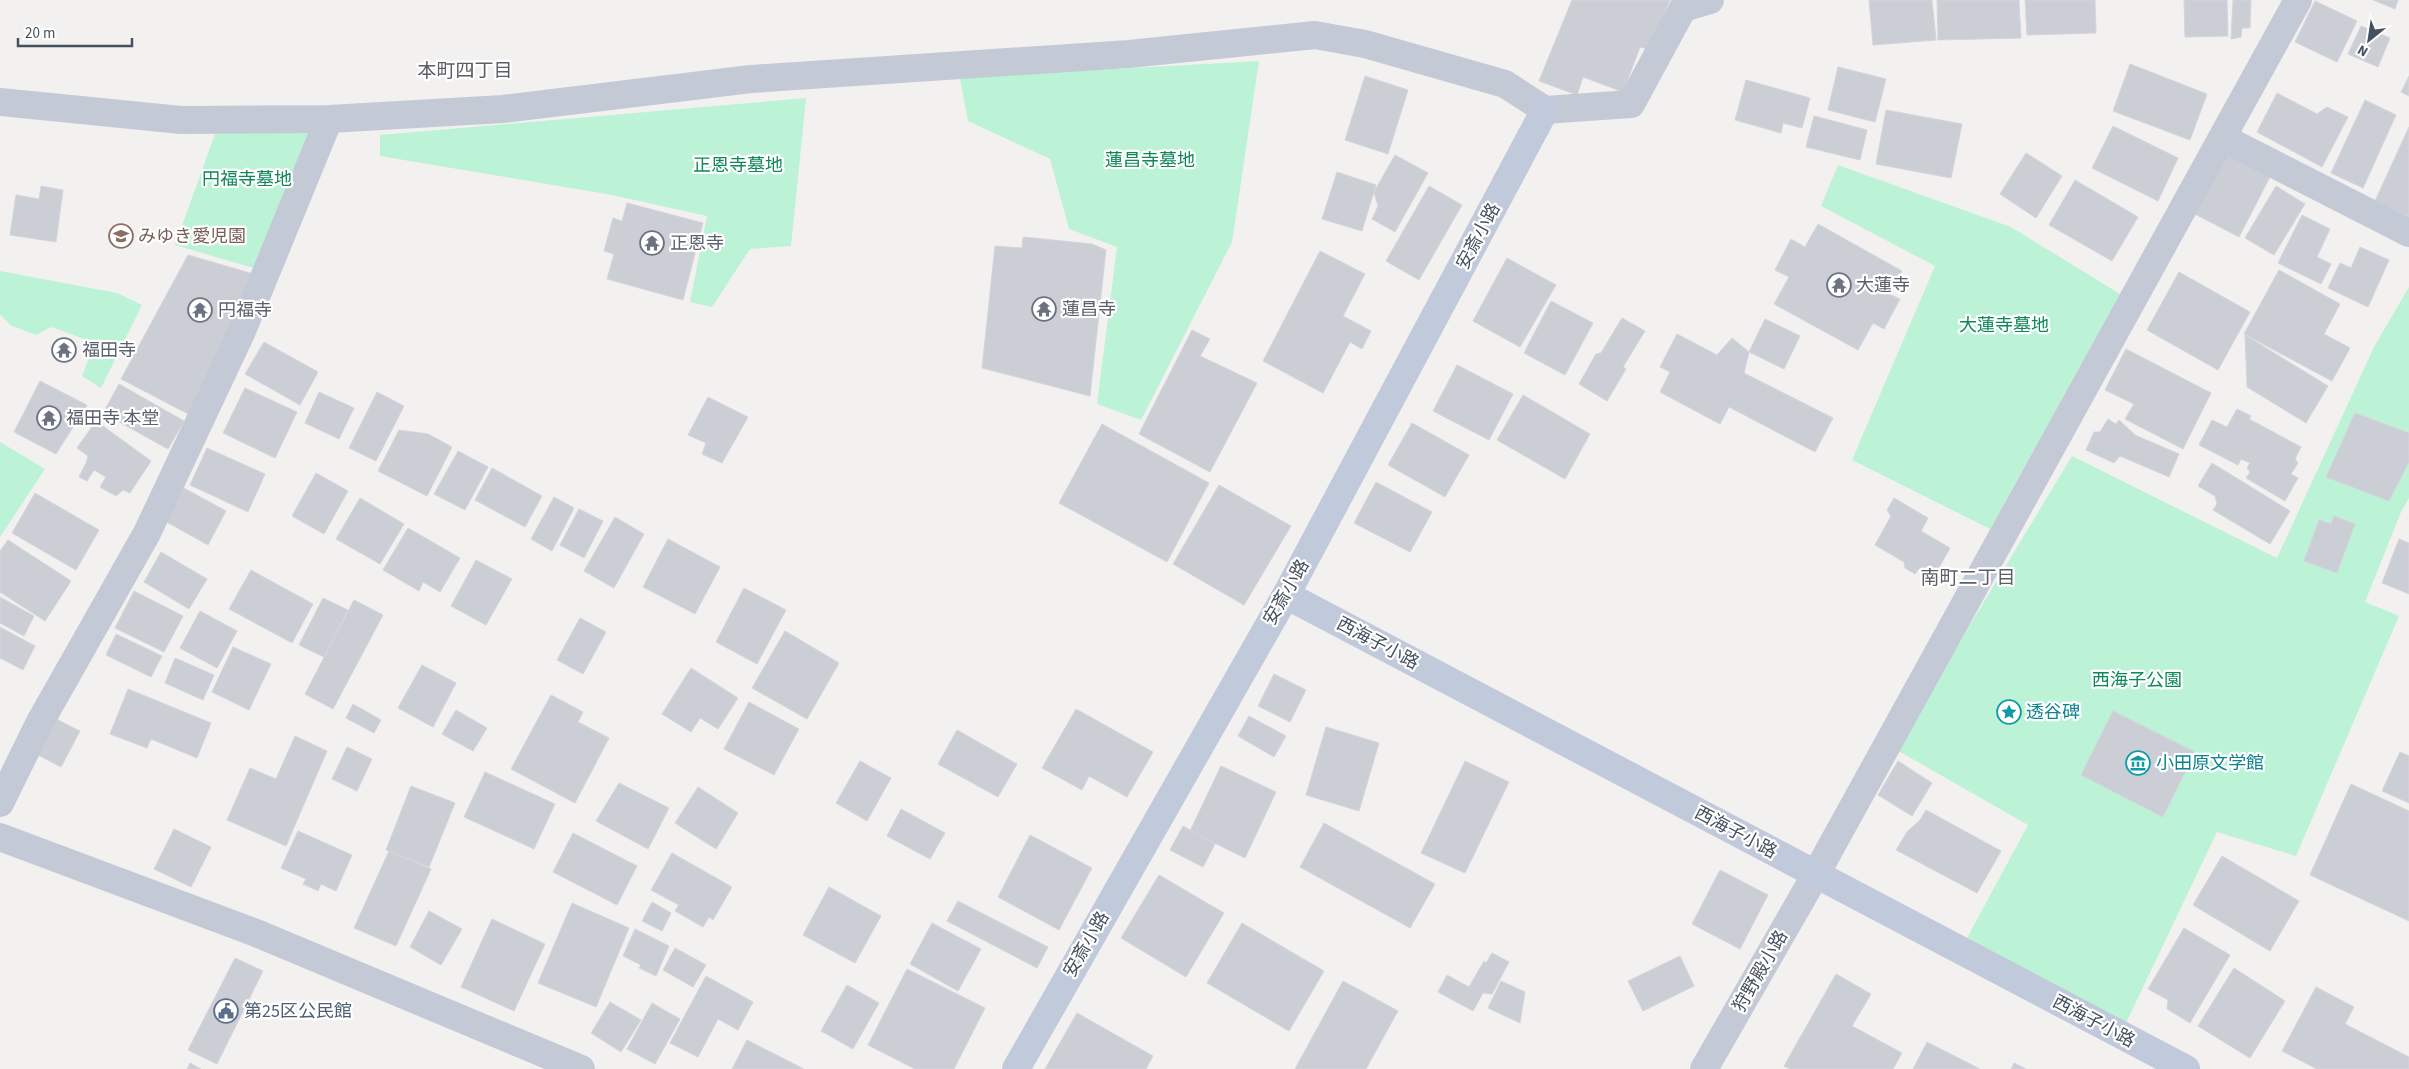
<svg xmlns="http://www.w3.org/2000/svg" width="2409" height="1069" font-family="'Source Sans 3','Noto Sans JP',sans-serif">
<rect width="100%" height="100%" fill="#f3f0f0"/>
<g fill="#bcf3d7">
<path d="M1259 61 1232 242 1141 420 1097 404 1117 247 1069 229 1050 159 968 121 959 74 1096 70Z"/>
<path d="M806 98 791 246 750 249 712 307 690 302 707 216 612 195 380 156V135Z"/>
<path d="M316 131 260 270 175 245 215 134Z"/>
<path d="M1838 165 2011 227 2120 294 1990 529 1852 460 1935 266 1821 206Z"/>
<path d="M0 271 117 293 142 305 101 388 82 376 95 343 51 327 36 335 10 325 0 314Z"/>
<path d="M2409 287V498L2401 512 2365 602 2399 616 2296 856 2217 832 2126 1023 1967 938 2028 825 1895 749 2072 456 2277 558 2374 347Z"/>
<path d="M0 442 45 469 0 537Z"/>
</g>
<g fill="#ccced6" stroke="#d4d5dc">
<path d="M1572 0H1670L1648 49 1640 47 1623 92 1583 77 1577 95 1539 81Z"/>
<path d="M1869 0H1932L1936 40 1873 45Z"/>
<path d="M1937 0H2019L2021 38 1938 40Z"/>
<path d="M2025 0H2095L2096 33 2027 35Z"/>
<path d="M2184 0H2227L2228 36 2185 37Z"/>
<path d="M2233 0H2251L2250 28H2242L2241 37 2231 39Z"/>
<path d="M2373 0H2398L2395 9Z"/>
<path d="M2315 1 2357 21 2337 62 2295 42Z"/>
<path d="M2361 26 2390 38 2378 67 2348 54Z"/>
<path d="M2130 64 2207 94 2190 140 2113 111Z"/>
<path d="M1838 67 1886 79 1875 122 1828 110Z"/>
<path d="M1365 76 1408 90 1388 154 1345 140Z"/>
<path d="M2409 76V96L2401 92Z"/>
<path d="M1746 80 1810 98 1802 128 1783 123 1781 133 1735 120Z"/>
<path d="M2277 93 2317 114 2327 107 2348 117 2322 167 2257 132Z"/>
<path d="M2365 100 2396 115 2363 188 2331 173Z"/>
<path d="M1886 110 1962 124 1951 178 1876 164Z"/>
<path d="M1814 116 1867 130 1860 160 1806 147Z"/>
<path d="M2113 126 2178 158 2158 201 2092 168Z"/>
<path d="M2409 127V217L2375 201Z"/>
<path d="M2026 153 2062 176 2036 218 2000 194Z"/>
<path d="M1395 155 1428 173 1395 232 1372 219 1378 206 1374 192Z"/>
<path d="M2227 155 2270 177 2239 237 2195 214Z"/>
<path d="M1337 172 1376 185 1362 231 1322 219Z"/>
<path d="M2075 180 2138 217 2112 261 2049 225Z"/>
<path d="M41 186 63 190 56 242 10 235 16 195 39 199Z"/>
<path d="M1429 186 1462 205 1419 280 1386 261Z"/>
<path d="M2276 186 2305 204 2274 255 2245 238Z"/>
<path d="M627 203 703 223 683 300 607 279 614 254 604 251 613 218 622 221Z"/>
<path d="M2302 215 2330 229 2317 257 2331 264 2321 284 2278 263Z"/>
<path d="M1818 224 1902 271 1889 294 1900 299 1884 329 1873 323 1858 350 1774 304 1789 277 1775 270 1780 260 1791 239 1805 247Z"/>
<path d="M1023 237 1092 244 1106 250 1090 396 982 368 995 246 1022 248Z"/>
<path d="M2360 247 2389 260 2368 307 2328 288 2340 263 2351 268Z"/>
<path d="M1320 251 1365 274 1343 316 1371 331 1362 349 1350 342 1323 393 1263 361Z"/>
<path d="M188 255 257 275 192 416 121 379Z"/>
<path d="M1507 258 1556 285 1520 347 1473 321Z"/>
<path d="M2279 270 2340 304 2324 334 2350 348 2332 381 2244 334Z"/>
<path d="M2179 272 2250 312 2218 370 2147 330Z"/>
<path d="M1551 301 1593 323 1565 375 1524 353Z"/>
<path d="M1622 318 1645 331 1623 367 1626 369 1607 401 1579 384 1596 354 1601 353Z"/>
<path d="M1765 319 1800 336 1784 369 1749 352Z"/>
<path d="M1192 330 1210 339 1200 356 1257 383 1210 472 1139 434Z"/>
<path d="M1677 334 1717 355 1732 338 1749 352 1744 373 1833 418 1815 452 1729 407 1720 424 1660 392 1670 372 1660 367Z"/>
<path d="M2245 335 2328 386 2306 423 2247 387Z"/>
<path d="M264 342 318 372 300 405 245 374Z"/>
<path d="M2126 349 2211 393 2183 449 2125 419 2134 404 2105 390Z"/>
<path d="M1457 365 1513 394 1489 440 1433 411Z"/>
<path d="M40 381 87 405 56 454 14 432Z"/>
<path d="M119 384 184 421 168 449 103 413Z"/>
<path d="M245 388 297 412 275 458 223 433Z"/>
<path d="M319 392 354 408 339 439 305 423Z"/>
<path d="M377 392 404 406 376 461 349 448Z"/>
<path d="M1523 395 1590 434 1565 479 1497 440Z"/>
<path d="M708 397 748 417 722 463 702 454 706 443 688 435Z"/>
<path d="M2237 409 2251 416 2249 419 2301 447 2295 459 2298 463 2291 474 2298 478 2285 501 2246 478 2250 472 2247 468 2250 463 2241 459 2238 465 2199 445 2212 420 2227 427Z"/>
<path d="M2355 413 2409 433V462L2389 501 2326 477Z"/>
<path d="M2108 419 2116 424 2119 420 2135 435 2179 454 2169 477 2120 456 2114 463 2086 450 2094 432H2100Z"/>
<path d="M96 421 151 461 130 493 123 490 116 496 100 487 106 477 94 470 87 481 79 477 86 463 88 456 77 448Z"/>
<path d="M1412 423 1469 455 1445 497 1388 465Z"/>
<path d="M1102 424 1209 483 1167 562 1059 503Z"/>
<path d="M399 430 428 434 452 447 427 496 378 471Z"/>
<path d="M207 448 265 474 248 512 190 485Z"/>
<path d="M458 451 488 467 465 510 434 494Z"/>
<path d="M2212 463 2290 511 2270 544 2213 510 2217 504 2215 496 2198 486Z"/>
<path d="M492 468 542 496 525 527 475 500Z"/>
<path d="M316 473 348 491 324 534 292 516Z"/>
<path d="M1376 482 1432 512 1410 552 1354 523Z"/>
<path d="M1219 485 1291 526 1244 605 1173 564Z"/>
<path d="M182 487 226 511 208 545 163 520Z"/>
<path d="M35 493 99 530 76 570 12 533Z"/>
<path d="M554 497 574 508 552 551 531 539Z"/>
<path d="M360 498 404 524 380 564 336 539Z"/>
<path d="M1894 498 1928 518 1921 531 1950 548 1933 578 1919 569 1915 574 1905 568 1904 562 1875 545 1891 516 1887 510Z"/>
<path d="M579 509 603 521 584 558 560 545Z"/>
<path d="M2334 516 2355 524 2337 573 2304 561 2319 520 2331 524Z"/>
<path d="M615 517 644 534 614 588 584 571Z"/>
<path d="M408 528 460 558 440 592 423 582 419 591 383 570Z"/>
<path d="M668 539 720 567 695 614 643 587Z"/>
<path d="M2399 539 2409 543V594L2382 583Z"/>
<path d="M8 540 71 581 45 621 0 592V551Z"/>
<path d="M161 552 207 579 189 609 144 582Z"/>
<path d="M476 560 512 579 486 625 451 606Z"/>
<path d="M251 570 313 604 292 643 229 609Z"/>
<path d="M744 588 786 610 757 664 716 642Z"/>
<path d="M134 591 183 616 164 652 115 628Z"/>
<path d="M0 597 34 616 24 636 0 623Z"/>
<path d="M323 598 348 610 324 657 299 645Z"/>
<path d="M354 600 383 615 333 709 305 694Z"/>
<path d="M200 611 237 631 217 668 180 648Z"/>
<path d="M580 618 606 632 583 674 557 660Z"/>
<path d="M0 627 35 646 23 670 0 658Z"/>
<path d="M785 631 839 663 807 719 752 688Z"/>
<path d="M116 634 162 656 151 677 106 655Z"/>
<path d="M233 647 271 664 249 710 212 692Z"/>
<path d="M175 658 214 675 203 700 165 683Z"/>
<path d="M422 665 456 683 433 727 398 708Z"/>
<path d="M691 668 738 698 718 729 700 718 691 732 662 714Z"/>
<path d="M1274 674 1306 690 1290 722 1258 706Z"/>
<path d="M128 689 211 723 197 758 151 739 147 748 110 734Z"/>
<path d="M551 695 583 712 578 722 609 738 575 803 511 769Z"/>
<path d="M749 702 799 729 774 775 724 749Z"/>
<path d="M353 704 381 720 374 733 346 718Z"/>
<path d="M1076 709 1153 752 1127 797 1089 776 1082 790 1042 768Z"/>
<path d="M456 710 487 728 473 751 442 734Z"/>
<path d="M2113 711 2195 752 2163 817 2081 775Z"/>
<path d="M1249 716 1286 736 1274 757 1238 736Z"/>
<path d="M56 719 80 731 61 767 38 755Z"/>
<path d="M1326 727 1379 743 1359 811 1306 795Z"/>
<path d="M957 730 1017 764 998 797 938 764Z"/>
<path d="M295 736 327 751 286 846 227 820 250 768 276 779Z"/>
<path d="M347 747 372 759 357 791 332 779Z"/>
<path d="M2400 752 2409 756V803L2382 791Z"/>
<path d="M860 761 891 778 867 821 836 803Z"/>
<path d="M1465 761 1509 782 1465 873 1421 853Z"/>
<path d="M1898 761 1932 783 1912 816 1878 795Z"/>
<path d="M1221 766 1276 792 1245 858 1190 831Z"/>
<path d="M485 772 555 804 534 849 464 817Z"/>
<path d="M619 783 669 808 648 849 596 821Z"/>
<path d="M2351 784 2409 811V921L2310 875Z"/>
<path d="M411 786 455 803 429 867 386 850Z"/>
<path d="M698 787 738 813 716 849 675 823Z"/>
<path d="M901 809 945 833 930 859 887 836Z"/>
<path d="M1926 810 2001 851 1977 893 1896 850 1907 832 1920 820Z"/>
<path d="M1324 823 1435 884 1410 928 1300 867Z"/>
<path d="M1183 826 1215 844 1203 867 1170 850Z"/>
<path d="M174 829 211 847 191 887 154 869Z"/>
<path d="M298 831 352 855 336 891 321 884 318 891 303 884 306 879 281 868Z"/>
<path d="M573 833 637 866 617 905 553 872Z"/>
<path d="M1030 835 1092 868 1059 930 998 897Z"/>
<path d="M389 851 431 869 396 946 354 928Z"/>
<path d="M672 853 732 887 713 920 709 917 703 927 675 911 679 905 651 890Z"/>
<path d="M2222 856 2299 901 2270 951 2193 905Z"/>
<path d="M1720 870 1768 895 1740 949 1692 924Z"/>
<path d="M1159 875 1224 913 1186 977 1121 938Z"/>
<path d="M829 887 881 916 855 963 803 935Z"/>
<path d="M958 901 1048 947 1037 968 947 921Z"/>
<path d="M652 902 671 913 662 931 642 921Z"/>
<path d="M572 903 629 928 596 1007 538 983Z"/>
<path d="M429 911 462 929 441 965 410 947Z"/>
<path d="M492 919 545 944 514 1011 461 987Z"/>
<path d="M932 923 981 949 958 991 910 964Z"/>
<path d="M1242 923 1324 971 1289 1031 1207 983Z"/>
<path d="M2184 928 2230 955 2190 1023 2167 1009 2168 1000 2148 989Z"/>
<path d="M635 929 669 946 656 976 639 968 641 965 623 956Z"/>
<path d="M675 948 706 965 693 987 663 970Z"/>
<path d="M1492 953 1509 962 1492 994 1483 993 1473 1011 1438 992 1447 975 1469 987 1484 961 1486 963Z"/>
<path d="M1680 956 1694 986 1643 1011 1628 981Z"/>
<path d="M235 958 263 971 217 1064 188 1050Z"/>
<path d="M2234 968 2285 1001 2250 1058 2198 1026Z"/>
<path d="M907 969 985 1008 954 1069H915L868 1045Z"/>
<path d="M1836 974 1871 994 1852 1026 1902 1053 1893 1069H1790L1784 1066Z"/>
<path d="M706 976 753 1002 738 1030 718 1019 698 1057 670 1043Z"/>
<path d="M1343 981 1398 1011 1366 1069H1295Z"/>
<path d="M1501 981 1525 992 1520 1023 1488 1008Z"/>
<path d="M847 985 879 1003 853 1049 821 1031Z"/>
<path d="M2316 987 2354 1007 2345 1024 2409 1057V1069H2317L2282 1051Z"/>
<path d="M610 1002 641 1020 621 1052 591 1033Z"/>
<path d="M652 1003 680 1019 655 1064 627 1049Z"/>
<path d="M1077 1013 1153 1056 1146 1069H1045Z"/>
<path d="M747 1040 804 1069H732Z"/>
<path d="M1927 1042 1980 1069H1913Z"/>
<path d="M190 1063 201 1069H187Z"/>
<path d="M2014 1063 2026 1069H2011Z"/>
</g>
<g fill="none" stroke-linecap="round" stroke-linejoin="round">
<g stroke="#c3cad6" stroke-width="28">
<path d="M0 102 181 120 329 119 503 109 751 79 1129 54 1315 35 1365 44 1505 84 1545 110 1631 104 1683 8 1710 0"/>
<path d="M2223 138 2409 233"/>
<path d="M0 803 40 722 147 533 242 331 329 119"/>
<path d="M0 837 256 933 581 1069"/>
<path d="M1704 1069 1816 874 2298 0"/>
</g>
<g stroke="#c1cada" stroke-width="28">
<path d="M1286 595 2186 1069"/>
<path d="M1016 1069 1286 595 1545 110"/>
</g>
</g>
<defs>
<g id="school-ring" transform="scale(1.25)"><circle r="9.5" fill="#fff" stroke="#8d6e63" stroke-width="1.5"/><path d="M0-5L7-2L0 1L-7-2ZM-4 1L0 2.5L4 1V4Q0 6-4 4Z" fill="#8d6e63"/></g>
<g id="temple-ring" transform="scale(1.25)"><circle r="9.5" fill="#fff" stroke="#6b7280" stroke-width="1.5"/><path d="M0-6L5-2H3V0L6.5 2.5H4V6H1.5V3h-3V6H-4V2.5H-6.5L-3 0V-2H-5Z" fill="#6b7280"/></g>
<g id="sight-ring" transform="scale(1.25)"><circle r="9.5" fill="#fff" stroke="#0f9aa8" stroke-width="1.5"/><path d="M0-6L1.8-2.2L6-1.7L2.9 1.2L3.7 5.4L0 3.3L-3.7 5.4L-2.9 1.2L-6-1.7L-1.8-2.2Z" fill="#0f9aa8"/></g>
<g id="museum-ring" transform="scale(1.25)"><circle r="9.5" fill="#fff" stroke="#0f9aa8" stroke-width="1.5"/><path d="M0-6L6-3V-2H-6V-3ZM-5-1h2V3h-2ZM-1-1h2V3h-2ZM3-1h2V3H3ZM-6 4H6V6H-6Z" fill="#0f9aa8"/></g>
<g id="civic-ring" transform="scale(1.25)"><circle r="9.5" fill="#fff" stroke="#5c6f8a" stroke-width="1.5"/><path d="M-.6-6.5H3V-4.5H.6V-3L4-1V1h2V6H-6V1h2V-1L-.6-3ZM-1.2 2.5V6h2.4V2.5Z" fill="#5c6f8a"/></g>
</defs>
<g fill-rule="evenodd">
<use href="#school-ring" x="121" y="236"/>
<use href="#temple-ring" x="652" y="243"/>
<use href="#temple-ring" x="1839" y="285"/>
<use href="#temple-ring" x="1044" y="309"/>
<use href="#temple-ring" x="200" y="310"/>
<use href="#temple-ring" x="64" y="350"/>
<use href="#temple-ring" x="49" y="418"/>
<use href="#sight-ring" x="2009" y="712"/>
<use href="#museum-ring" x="2138" y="763"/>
<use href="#civic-ring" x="226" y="1011"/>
</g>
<g text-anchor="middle" stroke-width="4.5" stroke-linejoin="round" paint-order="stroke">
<g font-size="18" fill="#108759" stroke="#fff">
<text x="1150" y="166">蓮昌寺墓地</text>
<text x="738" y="171">正恩寺墓地</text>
<text x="247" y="185">円福寺墓地</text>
<text x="2004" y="331">大蓮寺墓地</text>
<text x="2137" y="686">西海子公園</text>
</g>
<g font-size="18" fill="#785e54" stroke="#fff" text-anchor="start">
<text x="138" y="242">みゆき愛児園</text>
</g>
<g font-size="18" fill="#46515f" stroke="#fff">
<text transform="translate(1478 236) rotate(-62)" y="6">安斎小路</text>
<text transform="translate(1286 592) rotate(-60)" y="6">安斎小路</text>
<text transform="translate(1378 643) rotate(28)" y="6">西海子小路</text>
<text transform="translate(1736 832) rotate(28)" y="6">西海子小路</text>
<text transform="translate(1086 944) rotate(-60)" y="6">安斎小路</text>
<text transform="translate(1760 971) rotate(-60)" y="6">狩野殿小路</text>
<text transform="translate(2094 1021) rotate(28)" y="6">西海子小路</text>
</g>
<g font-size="18" fill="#5b616d" stroke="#fff" text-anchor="start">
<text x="670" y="249">正恩寺</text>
<text x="1856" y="291">大蓮寺</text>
<text x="1062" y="315">蓮昌寺</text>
<text x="218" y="316">円福寺</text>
<text x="82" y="356">福田寺</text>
<text x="66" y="424">福田寺 本堂</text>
</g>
<g font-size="18" fill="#0d838f" stroke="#fff" text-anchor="start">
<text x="2026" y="718">透谷碑</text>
<text x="2156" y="769">小田原文学館</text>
</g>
<g font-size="18" fill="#4e5e75" stroke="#fff" text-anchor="start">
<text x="244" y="1017">第25区公民館</text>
</g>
<g font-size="19" fill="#5c5f66" stroke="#fff">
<text x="465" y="77">本町四丁目</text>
<text x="1968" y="584">南町二丁目</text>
</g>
</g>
<g transform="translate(2369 40) rotate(210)" stroke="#ffffff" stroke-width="4" paint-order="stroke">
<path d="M0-4L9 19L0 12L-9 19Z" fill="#46515f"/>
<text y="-8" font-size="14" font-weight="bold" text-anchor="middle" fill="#46515f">N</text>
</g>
<path d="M18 38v8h114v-8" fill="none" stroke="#46515f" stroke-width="2.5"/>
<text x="25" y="38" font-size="15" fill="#46515f" stroke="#ffffff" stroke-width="4" paint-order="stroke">20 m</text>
</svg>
